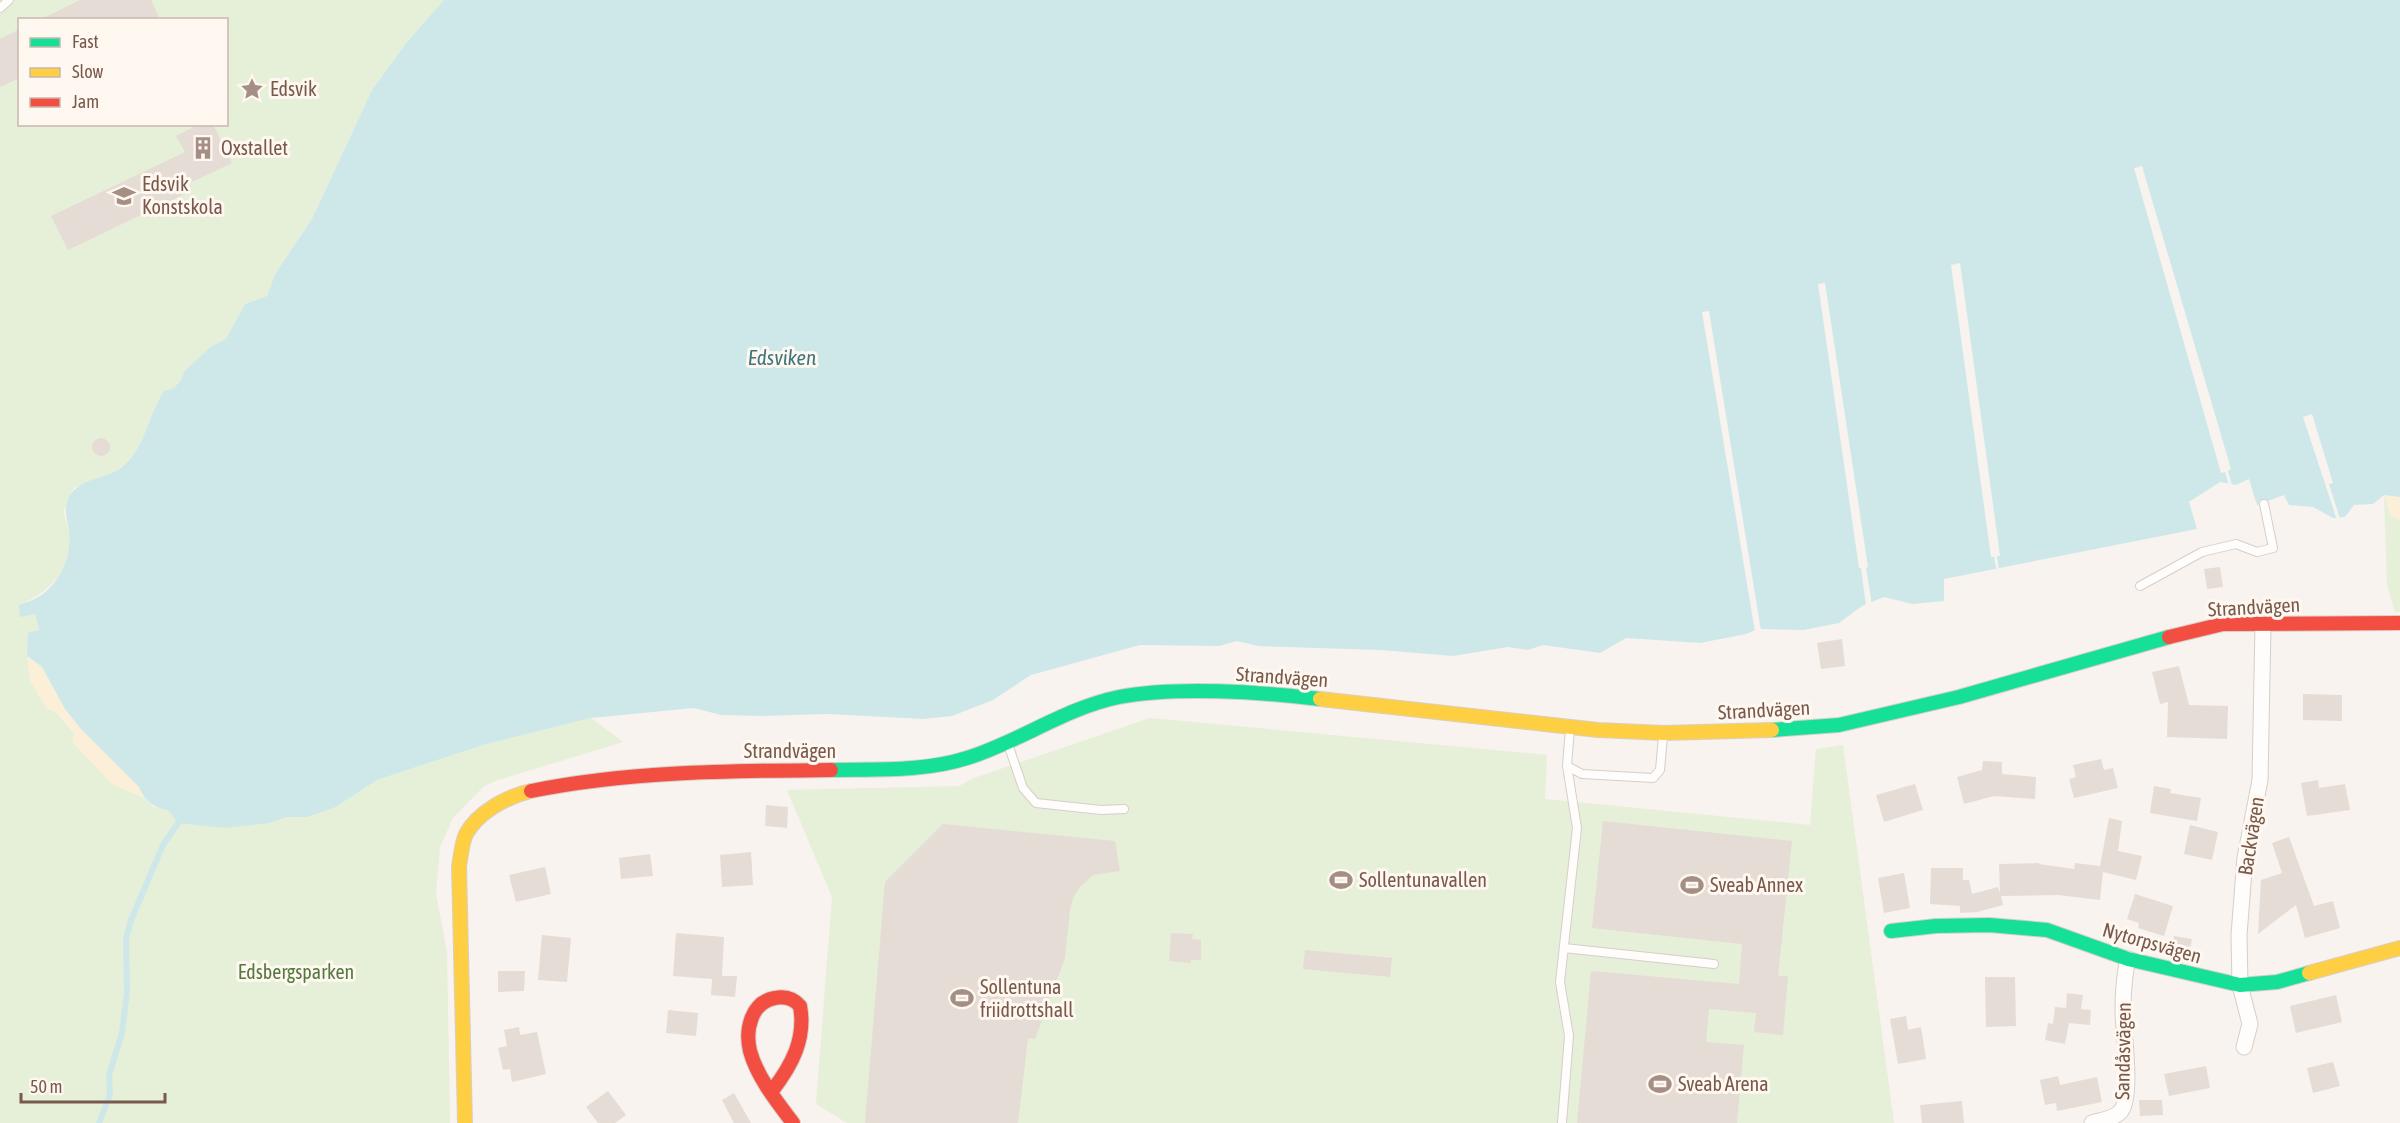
<svg xmlns="http://www.w3.org/2000/svg" width="2400" height="1123" font-family="'Asap Condensed',sans-serif">
<rect width="100%" height="100%" fill="#f8f3ee"/>
<g fill="#e6efd8" fill-rule="evenodd">
<path d="M0 0H444L407 42 372 90 312 219 275 274 267 296 245 304 226 339 210 347 184 372 181 380 174 388 164 391C148 415 146 449 121 467 108 477 90 481 74 488 71 494 63 507 64 514 65 520 69 526 69 532 73 570 51 591 19 605L35 614 39 631 27 656 31 683 74 733 112 784 145 798 153 807 270 823 286 817H308L336 807 377 780 483 745 591 718 623 742 495 781 483 787 453 818 440 847 436 894 447 952 450 1123H0ZM20 20H226V124H20Z"/>
<path d="M2384 495 2400 497V612H2395L2387 585Z"/>
<path d="M1150 718 1547 755 1545 799 1810 825 1816 749 1843 745 1894 1123H847L816 1104 832 897 787 790 959 786 974 778Z"/>
</g>
<g fill="#fbf0d7">
<path d="M2384 495 2400 497V521L2390 515Z"/>
<path d="M27 657 42 667 65 709 81 729 139 787 145 798 112 784 72 742 74 732 58 713 47 709 31 683Z"/>
</g>
<path fill="#cee8ea" d="M444 0H2400V497L2384 495 2373 504 2354 505 2345 517 2333 518 2313 507 2289 505 2284 495 2257 505 2249 479 2236 485 2220 482 2189 502 2197 529 1944 579V601L1912 604 1884 597 1862 606 1839 623 1804 630 1758 629 1746 634 1700 643 1626 638 1600 653 1543 645 1528 650 1508 647 1453 656 1380 650 1258 646 1237 641 1219 646 1140 645 1031 675 993 700 952 716 923 719 828 714 762 716 721 715 694 708 591 718 483 745 377 780 336 807 308 817H286L270 823 225 828 178 823 168 810C152 807 146 802 139 787L81 729 65 709 42 667 27 656 28 633 39 630 35 614 20 617 19 605C26 602 34 600 40 596 61 582 72 555 69 532 68 518 62 510 69 497 80 477 107 480 123 466 146 447 148 415 164 391L174 388 181 380 184 372 210 347 226 339 245 304 267 296 275 274 312 219 372 90 407 42Z"/>
<g fill="#f8f3ee">
<path d="M2142 166 2231 469 2228 471 2232 485 2229 486 2225 472 2221 473 2134 168Z"/>
<path d="M1960 263 2000 556H1997L1999 571 1997 572 1994 557H1991L1951 265Z"/>
<path d="M1825 283 1868 567 1866 568 1872 605 1866 606 1861 568H1859L1818 284Z"/>
<path d="M1709 311 1761 631 1755 632 1702 312Z"/>
<path d="M2312 414 2333 483 2329 484 2340 519 2337 520 2303 417Z"/>
</g>
<g fill="none" stroke-linecap="round" stroke-linejoin="round">
<path stroke="#cee8ea" stroke-width="6" d="M99 1123 110 1095 109 1075 122 1033 127 992 126 939 131 920 163 845 178 823"/>
</g>
<g fill="#e5dcd5">
<path d="M80 0H151L160 20H40Z"/>
<path d="M20 29V78L0 87V39Z"/>
<path d="M199 124H213L232 163 188 184 191 191 68 250 51 216 185 152 176 136Z"/>
<circle cx="101" cy="447" r="9"/>
<path d="M2220 567 2223 587 2207 589 2204 569Z"/>
<path d="M1842 639 1845 666 1821 669 1817 643Z"/>
<path d="M2179 666 2189 705 2228 706 2227 739 2167 737 2168 702 2160 704 2152 672Z"/>
<path d="M2303 694 2342 695V721L2303 720Z"/>
<path d="M2101 759 2104 770 2113 768 2118 788 2074 798 2069 779 2076 777 2073 765Z"/>
<path d="M1983 761 2002 762V774L2036 777 2035 799 1994 796 1964 804 1957 777 1982 770Z"/>
<path d="M2318 780 2319 788 2345 784 2350 810 2307 816 2301 783Z"/>
<path d="M1915 784 1923 810 1884 822 1876 795Z"/>
<path d="M2154 786 2171 789 2170 793 2201 798 2197 821 2150 813Z"/>
<path d="M766 805 788 807 787 828 765 826Z"/>
<path d="M2109 818 2122 821 2118 851 2142 856 2136 880 2103 872 2100 900 2058 895 2001 896 2003 905 1977 912 1960 913V906L1930 904 1931 868H1963V880H1969L1972 894 1998 887 2000 893 1999 864 2039 863V864L2074 869 2075 863 2100 866Z"/>
<path d="M1603 821 1792 841 1778 976H1788L1783 1035 1754 1032 1756 1013 1709 1009 1706 1042 1744 1045 1737 1123H1577L1591 971 1739 984 1742 944 1592 928Z"/>
<path d="M943 824 1115 841 1120 871 1093 875 1080 887 1073 898 1070 910 1065 958 1035 1039 1028 1038 1018 1123H865L885 882Z"/>
<path d="M2190 825 2218 832 2212 860 2184 854Z"/>
<path d="M2289 837 2314 906 2333 901 2340 928 2305 938 2296 905 2258 934 2261 880 2282 873 2272 843Z"/>
<path d="M751 852 753 885 722 887 720 855Z"/>
<path d="M650 854 653 876 621 879 619 858Z"/>
<path d="M545 867 551 894 516 902 509 875Z"/>
<path d="M1904 873 1910 908 1884 913 1878 878Z"/>
<path d="M2135 894 2173 906 2164 936 2138 928 2139 923 2127 919Z"/>
<path d="M676 933 724 937 722 976H737L735 997 711 995 712 979 673 976Z"/>
<path d="M1171 933 1193 934 1192 939 1201 940V960H1191V963L1169 961Z"/>
<path d="M542 935 571 938 567 982 538 980Z"/>
<path d="M2174 936 2192 939 2189 955 2171 951Z"/>
<path d="M1305 950 1392 958 1390 977 1303 969Z"/>
<path d="M498 971H525L524 991 498 992Z"/>
<path d="M1985 977H2015L2016 1026 1986 1027Z"/>
<path d="M2067 993 2083 995 2081 1009 2091 1010 2090 1025 2069 1023 2065 1044 2045 1040 2048 1023 2053 1024 2055 1007 2066 1008Z"/>
<path d="M2336 995 2342 1022 2296 1033 2290 1006Z"/>
<path d="M668 1010 698 1013 696 1036 666 1033Z"/>
<path d="M1906 1016 1908 1030 1921 1027 1926 1059 1898 1064 1890 1019Z"/>
<path d="M519 1027 520 1035 537 1032 546 1074 512 1082 510 1069 503 1070 498 1048 507 1046 504 1030Z"/>
<path d="M2333 1062 2340 1086 2313 1093 2307 1068Z"/>
<path d="M2206 1066 2210 1088 2169 1096 2164 1074Z"/>
<path d="M2058 1076 2060 1085 2097 1077 2102 1102 2057 1111 2056 1103 2045 1105 2040 1080Z"/>
<path d="M608 1091 626 1115 615 1123H598L586 1107Z"/>
<path d="M734 1093 751 1123H734L722 1100Z"/>
<path d="M2139 1100H2162L2163 1115 2140 1116Z"/>
<path d="M1962 1101 1964 1123H1922L1920 1105Z"/>
</g>
<g fill="none" stroke-linecap="round" stroke-linejoin="round">
<g stroke="#d6cec9" stroke-width="10">
<g id="lane">
<path d="M0 8 9 0"/>
<path d="M2140 586 2202 552 2236 544 2257 552 2273 548 2264 504"/>
<path d="M1008 744 1023 788 1036 803 1101 810 1124 809"/>
<path d="M1567 766 1582 774 1653 778 1660 770 1663 736"/>
<path d="M1564 948 1714 964"/>
<path d="M1562 1123 1569 1036 1560 982 1577 828 1567 766 1570 728"/>
</g>
</g>
<g stroke="#d6cec9" stroke-width="17">
<g id="street">
<path d="M2244 1047 2250 1024 2240 985 2239 935 2245 858 2260 780 2263 624"/>
<path d="M2092 1123C2102 1120 2114 1119 2121 1111 2133 1096 2123 1030 2123 1010 2123 993 2124 976 2128 959"/>
</g>
</g>
<g stroke="#d8cfca" stroke-width="16">
<g id="fast">
<path d="M1772 730 1839 725 1959 697 2169 637"/>
<path d="M831 770C876 769 923 772 967 758 1019 742 1065 708 1119 697 1176 686 1262 692 1320 699"/>
<path d="M1891 931 1936 926 1989 925 2047 930 2128 959 2240 985 2277 982 2309 973"/>
</g>
</g>
<g stroke="#d8cfca" stroke-width="16">
<g id="slow">
<path d="M1320 699 1598 730 1664 733 1772 730"/>
<path d="M2309 973 2400 948"/>
<path d="M465 1123 459 866C461 856 462 842 466 834 478 812 508 796 531 791"/>
</g>
</g>
<g stroke="#d8cfca" stroke-width="16">
<g id="jam">
<path d="M2169 637 2223 624 2400 623"/>
<path d="M531 791C630 771 730 771 831 770"/>
<path d="M772 1091C792 1065 806 1039 800 1006 793 998 785 996 775 998 751 1002 745 1030 750 1051 757 1077 777 1102 793 1123"/>
</g>
</g>
<use href="#lane" stroke="#fefdfc" stroke-width="8"/>
<use href="#street" stroke="#fefdfc" stroke-width="15"/>
<use href="#fast" stroke="#16e098" stroke-width="14"/>
<use href="#slow" stroke="#ffcf43" stroke-width="14"/>
<use href="#jam" stroke="#f24e42" stroke-width="14"/>
</g>
<defs>
<g id="sight-bare" transform="scale(1.8)"><path d="M0-6L1.8-2.2L6-1.7L2.9 1.2L3.7 5.4L0 3.3L-3.7 5.4L-2.9 1.2L-6-1.7L-1.8-2.2Z" fill="#a58f84" stroke="#fff8f1" stroke-width="2.5" paint-order="stroke"/></g>
<g id="building-bare" transform="scale(1.8)"><path d="M-4-6H4V6H1V3H-1V6H-4ZM-2.5-4.3h1.7v1.8h-1.7ZM.8-4.3h1.7v1.8H.8ZM-2.5-1h1.7V.8h-1.7ZM.8-1h1.7V.8H.8Z" fill="#a58f84" stroke="#fff8f1" stroke-width="2.5" paint-order="stroke"/></g>
<g id="school-bare" transform="scale(1.8)"><path d="M0-5L7-2L0 1L-7-2ZM-4 1L0 2.5L4 1V4Q0 6-4 4Z" fill="#a58f84" stroke="#fff8f1" stroke-width="2.5" paint-order="stroke"/></g>
<g id="stadium-bare" transform="scale(1.8)"><path d="M0-5a6.5 5 0 1 0 0 10a6.5 5 0 1 0 0-10ZM-3.5-1.8h7v3.6h-7Z" fill="#a58f84" stroke="#fff8f1" stroke-width="2.5" paint-order="stroke"/></g>
</defs>
<g fill-rule="evenodd">
<use href="#sight-bare" x="252" y="89"/>
<use href="#building-bare" x="203" y="148"/>
<use href="#school-bare" x="124" y="196"/>
<use href="#stadium-bare" x="1341" y="880"/>
<use href="#stadium-bare" x="1692" y="885"/>
<use href="#stadium-bare" x="962" y="998"/>
<use href="#stadium-bare" x="1660" y="1084"/>
</g>
<g text-anchor="middle" stroke-width="6" stroke-linejoin="round" paint-order="stroke">
<g font-size="20" fill="#79594b" stroke="#fff8f1" text-anchor="start">
<text x="270" y="96">Edsvik</text>
<text x="221" y="155">Oxstallet</text>
<text x="142" y="191">Edsvik<tspan x="142" dy="23">Konstskola</tspan></text>
<text x="1359" y="887">Sollentunavallen</text>
<text x="1710" y="892">Sveab Annex</text>
<text x="980" y="994">Sollentuna<tspan x="980" dy="23">friidrottshall</tspan></text>
<text x="1678" y="1091">Sveab Arena</text>
</g>
<g font-size="20" fill="#79594b" stroke="#fff8f1">
<text transform="translate(2254 607) rotate(-3)" y="7">Strandvägen</text>
<text transform="translate(1282 677) rotate(4)" y="7">Strandvägen</text>
<text transform="translate(1764 710) rotate(-3)" y="7">Strandvägen</text>
<text x="790" y="758">Strandvägen</text>
<text transform="translate(2251 836) rotate(-81)" y="7">Backvägen</text>
<text transform="translate(2152 943) rotate(16)" y="7">Nytorpsvägen</text>
<text transform="translate(2123 1051) rotate(-89)" y="7">Sandåsvägen</text>
</g>
<g font-size="20" fill="#547a40" stroke="#fff8f1">
<text x="296" y="979">Edsbergsparken</text>
</g>
<g font-size="21" font-style="italic" fill="#3e787e" stroke="#fff8f1">
<text x="782" y="365">Edsviken</text>
</g>
</g>
<rect x="18" y="18" width="210" height="108" fill="#fff8f1" stroke="#c9b8af" stroke-width="1.5"/>
<rect x="30" y="38" width="30" height="9" fill="#16e098" stroke="#c9b8af" stroke-width="1.5"/>
<text x="72" y="48" font-size="18" fill="#79594b">Fast</text>
<rect x="30" y="68" width="30" height="9" fill="#ffcf43" stroke="#c9b8af" stroke-width="1.5"/>
<text x="72" y="78" font-size="18" fill="#79594b">Slow</text>
<rect x="30" y="98" width="30" height="9" fill="#f24e42" stroke="#c9b8af" stroke-width="1.5"/>
<text x="72" y="108" font-size="18" fill="#79594b">Jam</text>
<path d="M21 1093v9h144v-9" fill="none" stroke="#79594b" stroke-width="3"/>
<text x="30" y="1093" font-size="18" fill="#79594b" stroke="#fff8f1" stroke-width="4.5" paint-order="stroke">50 m</text>
</svg>
